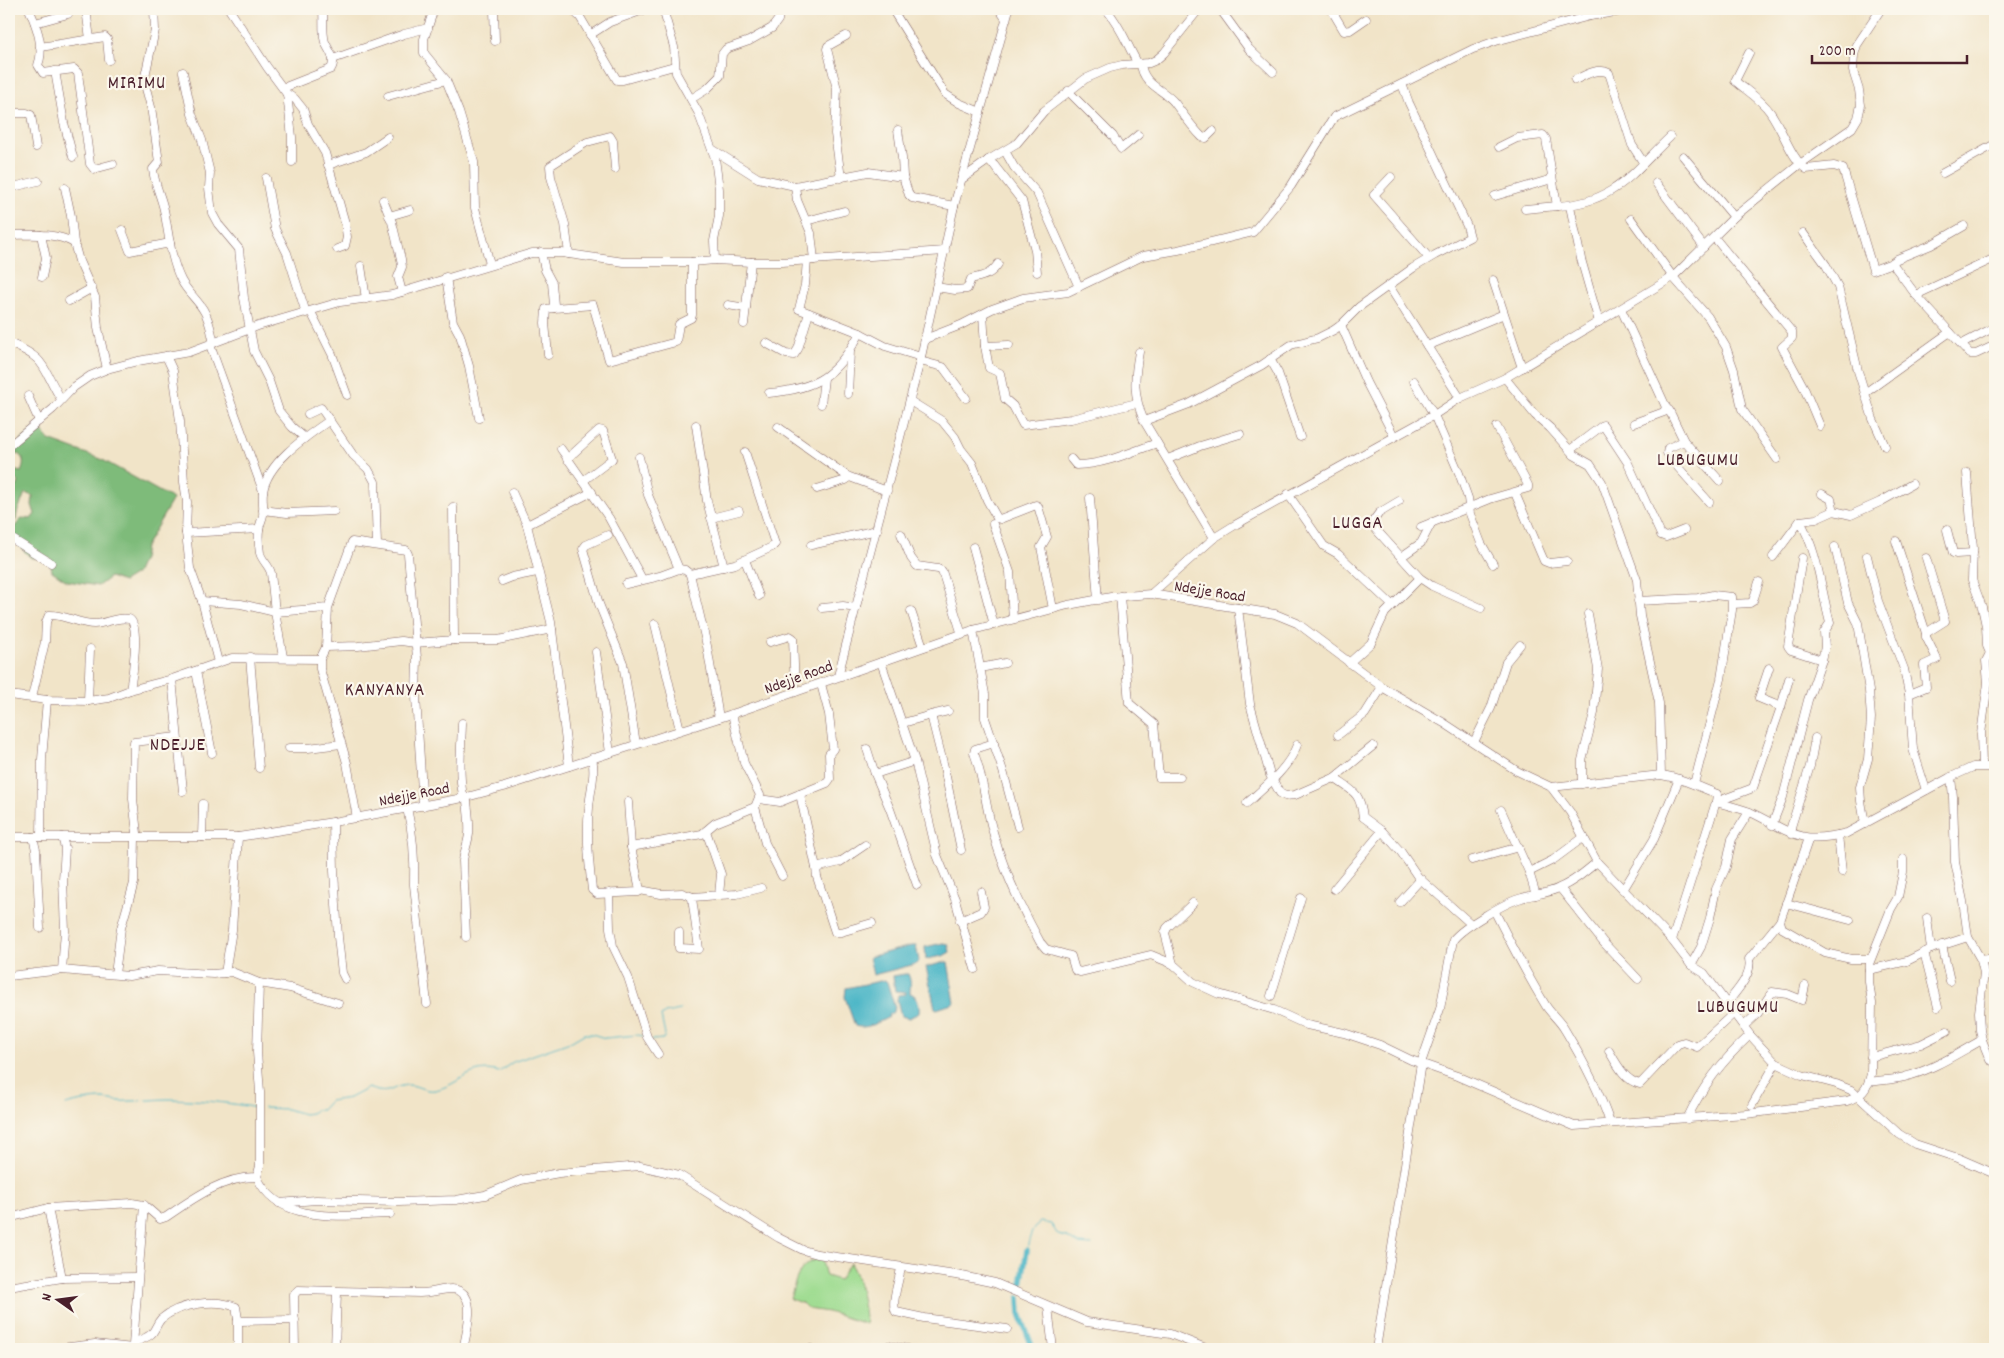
<svg xmlns="http://www.w3.org/2000/svg" width="2004" height="1358" font-family="Dekko,sans-serif">
<rect width="100%" height="100%" fill="#fbf7ec"/>
<filter id="ink" filterUnits="userSpaceOnUse"><feTurbulence type="fractalNoise" baseFrequency=".02" numOctaves="2"/><feDisplacementMap in="SourceGraphic" scale="10" xChannelSelector="R" yChannelSelector="G"/><feConvolveMatrix kernelMatrix="1 2 1 2 8 2 1 2 1" color-interpolation-filters="sRGB"/></filter>
<filter id="wash" filterUnits="userSpaceOnUse"><feTurbulence type="fractalNoise" baseFrequency=".0096" numOctaves="4" result="noise"/><feDisplacementMap in="SourceGraphic" scale="20" xChannelSelector="R" yChannelSelector="G"/><feGaussianBlur stdDeviation="1.12" result="paint"/><feColorMatrix in="noise" values="0 0 0 0 0 0 0 0 0 0 0 0 0 0 0 0 0 1.4 0 .05"/><feComposite in="paint" operator="in"/></filter>
<g filter="url(#wash)">
<rect width="100%" height="100%" fill="#f1e4c8"/>
<path fill="#9ddb8f" stroke="#747d5d" d="M821 1258 826 1276 839 1280 850 1263C861 1282 863 1303 866 1324L828 1312 808 1309 802 1303 790 1299C796 1280 798 1263 821 1258Z"/>
<path fill="#7ebb7a" stroke="#646d52" d="M38 426 49 440 101 459 173 499 145 547 143 559 136 574 123 582 110 577 98 586 67 581 52 571 51 565 42 558H31L19 546 12 530 22 518 31 519 35 514 32 505 33 496 25 493 17 513 16 520 9 523V485L17 487 19 482 9 476V469L21 472C24 465 25 458 18 454L10 457 9 462V451Z"/>
<g fill="#49b5c6" stroke="#4a6a78">
<path d="M943 943 948 944 950 952 943 956 926 959 925 947Z"/>
<path d="M911 946H916L919 961 916 964 873 975 869 957Z"/>
<path d="M946 962H948L955 1003 937 1009 935 1008 926 967Z"/>
<path d="M905 974H908C912 983 910 985 910 993 918 996 920 1004 919 1013L909 1018 901 1016 897 1000 898 995 906 994V992L895 991 893 976Z"/>
<path d="M885 980 887 982 895 1008 892 1013 888 1015 889 1017C879 1022 866 1030 855 1026L845 997 846 988Z"/>
</g>
<g fill="none" stroke-linecap="round" stroke-linejoin="round">
<g stroke="#49b5c6" stroke-width="1">
<path d="M652 1040 663 1039 665 1035 661 1016 665 1013 680 1010"/>
<path d="M66 1105C75 1102 93 1099 103 1099 112 1100 121 1102 130 1101 143 1101 156 1099 169 1099 199 1100 227 1102 257 1108"/>
<path d="M264 1108 286 1109 304 1114 311 1113 316 1110H322L330 1101 349 1098 368 1088C392 1097 389 1086 409 1085 417 1085 426 1092 435 1090 460 1085 470 1064 499 1072L513 1062 570 1042 584 1034H592L605 1038 637 1035 644 1036"/>
<path d="M1027 1250C1029 1239 1031 1229 1040 1222L1051 1224 1058 1235 1067 1237 1078 1244 1092 1245"/>
</g>
<g stroke="#49b5c6" stroke-width="5.5">
<path d="M1020 1290 1027 1250"/>
<path d="M1019 1298 1020 1314 1033 1349"/>
</g>
</g>
</g>
<g filter="url(#ink)">
<g fill="none" stroke-linecap="round" stroke-linejoin="round">
<g stroke="#846462" stroke-width="9">
<g id="minor">
<path d="M29 9C36 24 45 49 38 65L43 73 74 69 78 73 90 164 94 169 113 164"/>
<path d="M86 9 90 39"/>
<path d="M154 9 155 30 144 81 151 107 159 162 153 169C154 183 161 196 164 210 169 233 170 258 181 280 187 292 198 300 204 311 210 321 211 332 214 343"/>
<path d="M229 9 267 67 287 94 295 99 303 109 308 124 325 153 345 223 347 237 345 246 337 249"/>
<path d="M434 9 424 39V53L446 80 459 112 474 162 475 208 490 264"/>
<path d="M494 9 495 41"/>
<path d="M571 9 580 17 617 80H623L674 66"/>
<path d="M663 9 674 47 676 73 698 112 715 158 719 189V216L714 241 715 260"/>
<path d="M892 9 945 94 959 103 980 112"/>
<path d="M999 9 1006 19"/>
<path d="M1106 9C1121 26 1127 45 1138 64"/>
<path d="M1220 9 1249 49 1273 72"/>
<path d="M1331 9 1344 31 1350 30 1366 19"/>
<path d="M1993 9 1995 14"/>
<path d="M1590 16 1635 9"/>
<path d="M35 23 68 14"/>
<path d="M590 35 610 22 646 9"/>
<path d="M40 47 105 37 107 39 109 60"/>
<path d="M1749 53 1735 81C1747 91 1761 99 1770 112 1782 128 1791 159 1806 169L1834 166 1843 169 1873 270 1892 263 1897 259 1931 245 1964 226"/>
<path d="M333 59 404 34 428 28"/>
<path d="M1141 64C1143 85 1163 89 1174 102 1183 114 1191 126 1202 137L1206 138 1213 131"/>
<path d="M55 71 64 123 73 157"/>
<path d="M183 72 192 114 202 140 210 173 209 188 212 213 218 224 239 249 244 298 254 351 269 381 279 411 292 427 305 438"/>
<path d="M9 80 11 113H27L31 115 36 147"/>
<path d="M1575 80C1585 75 1598 67 1609 73L1632 145 1643 162"/>
<path d="M283 88 331 69C337 59 329 52 325 42 322 33 324 19 323 9"/>
<path d="M1068 91 1113 136 1121 149 1138 135"/>
<path d="M287 94 292 137V162"/>
<path d="M388 96 446 80"/>
<path d="M691 99 707 89 720 76 722 54 726 49 749 41 772 28 778 20 780 9"/>
<path d="M898 130 902 158 903 177"/>
<path d="M1499 147 1517 138 1543 135 1546 139 1557 206C1615 203 1632 173 1670 137"/>
<path d="M712 149 758 178 795 186 868 172 903 177 909 195 912 198 954 206"/>
<path d="M1005 151 1014 167 1037 193 1079 287"/>
<path d="M1683 156 1734 217"/>
<path d="M988 160 994 165 1022 201 1035 250 1037 272"/>
<path d="M328 165 366 152 388 137"/>
<path d="M1943 173 1995 144"/>
<path d="M1391 177 1374 195 1429 258"/>
<path d="M266 178 275 229 287 253 306 313"/>
<path d="M841 178 835 134 837 89 827 49 828 46 846 36"/>
<path d="M962 179 990 159 1017 143 1044 111 1085 79 1110 68 1122 65 1149 63 1156 60 1164 53 1199 9"/>
<path d="M1656 183 1704 247"/>
<path d="M795 186 797 200 811 233 814 260"/>
<path d="M9 188 38 181"/>
<path d="M65 188 71 216 74 243 79 261 95 297 98 328 107 369"/>
<path d="M1495 196 1552 179"/>
<path d="M383 200 392 222 401 259 402 267 398 277 402 292"/>
<path d="M1570 206 1581 259 1599 322"/>
<path d="M1525 209 1557 206"/>
<path d="M389 216 410 210"/>
<path d="M1631 219 1673 277 1708 317 1726 347 1734 370 1742 409 1777 459"/>
<path d="M806 221 844 211"/>
<path d="M122 230 130 251 170 243"/>
<path d="M1803 233 1826 265 1838 287 1858 371 1873 419 1885 446"/>
<path d="M9 235C31 235 54 232 74 243"/>
<path d="M41 235 46 258 42 277"/>
<path d="M1714 237 1792 332V338L1782 347 1804 388 1820 426"/>
<path d="M541 252 545 270 552 283 554 305V308L546 309 545 323 548 355"/>
<path d="M569 254 565 224 551 177 550 166 587 142 610 136 613 141 615 169"/>
<path d="M807 260 805 285 799 309 860 333 885 346 921 357"/>
<path d="M1892 263 1916 295 1970 354H1976L1995 345"/>
<path d="M361 266 366 299"/>
<path d="M446 277 453 322 460 335 469 366 479 418"/>
<path d="M1493 280 1522 368"/>
<path d="M1389 286 1460 398"/>
<path d="M936 287 955 290 967 289 971 279C983 276 991 275 998 264"/>
<path d="M1916 295 1995 258"/>
<path d="M69 301 92 288"/>
<path d="M728 305 746 308"/>
<path d="M554 308 593 305 609 360 676 342 679 324 691 318 692 315V262"/>
<path d="M1621 309 1666 407 1664 412 1634 423"/>
<path d="M311 312 332 354 347 395"/>
<path d="M983 314 985 346 989 368 1000 373 1005 399 1013 406 1023 425 1071 419 1137 403"/>
<path d="M744 324 751 262"/>
<path d="M1341 325 1366 382 1394 436"/>
<path d="M925 339 961 325 992 309 1023 298 1068 292 1143 256 1178 250 1253 232 1291 186 1334 117 1473 49 1496 41 1590 16 1588 9"/>
<path d="M9 343C48 359 41 366 61 399"/>
<path d="M766 343 786 354 794 355 798 349 809 313"/>
<path d="M1962 344 1995 327"/>
<path d="M210 345 263 491"/>
<path d="M985 346 1009 345"/>
<path d="M1427 346 1504 314"/>
<path d="M1139 352C1134 379 1133 395 1144 421L1214 538"/>
<path d="M166 356 173 371 180 421 184 482 187 502 186 533 190 568 202 601 218 662"/>
<path d="M1270 359 1278 373 1300 437"/>
<path d="M920 361 943 367 966 398"/>
<path d="M1505 378 1535 415 1550 428 1574 455 1590 464 1602 482 1637 580 1640 616 1659 703 1661 775"/>
<path d="M1414 381 1434 415 1459 473 1468 498 1470 514 1481 543 1493 564"/>
<path d="M769 393C817 389 837 375 860 333"/>
<path d="M1865 393 1950 332"/>
<path d="M848 394 850 351"/>
<path d="M28 396 39 421"/>
<path d="M910 401 942 421 955 437 961 449 972 463 987 500 997 518 1000 519 1036 505 1038 506 1047 537 1041 547 1053 609"/>
<path d="M821 404 824 378"/>
<path d="M1666 409 1669 410 1684 441 1720 481"/>
<path d="M308 414 321 408 353 455 368 469 375 482 377 545"/>
<path d="M1144 421 1189 404 1262 365 1291 345 1318 338 1334 330 1341 325 1359 307 1413 268 1435 255 1470 237 1467 226 1409 103 1402 84"/>
<path d="M696 425 707 501 724 567"/>
<path d="M778 427 847 476 887 491"/>
<path d="M1684 441 1668 448 1667 453 1676 465 1709 502"/>
<path d="M9 446 53 409 74 387 90 376 107 369 138 361 189 352 258 326 340 302 392 295 532 253H562L624 262H692L715 260 751 262H782L945 251"/>
<path d="M561 449 609 518 642 579"/>
<path d="M1570 450 1603 425 1628 463 1661 535 1666 537 1684 530"/>
<path d="M639 457 648 495 679 569"/>
<path d="M567 459 599 430 603 431 612 459 583 481"/>
<path d="M1071 459 1076 465C1103 465 1132 452 1157 443"/>
<path d="M1168 459 1200 446 1240 434"/>
<path d="M1967 473 1973 548 1972 580 1982 607 1986 626 1987 646 1990 653"/>
<path d="M817 489 846 480 847 476"/>
<path d="M512 492 527 525 551 622 569 766"/>
<path d="M1515 493 1544 561 1549 563 1567 561"/>
<path d="M1288 494 1324 546 1338 554 1392 605"/>
<path d="M1822 494 1831 499 1834 511"/>
<path d="M1090 498 1098 600"/>
<path d="M1399 501 1379 513 1371 524 1420 578"/>
<path d="M453 507 454 640"/>
<path d="M263 510 287 513 334 511"/>
<path d="M711 518 739 511"/>
<path d="M993 524 1010 572 1013 619"/>
<path d="M527 525 592 492"/>
<path d="M1421 527 1490 499 1528 488V485L1497 427"/>
<path d="M1947 530 1953 553 1956 554 1973 553"/>
<path d="M186 533 259 529"/>
<path d="M901 534 911 558 917 566 938 569 942 571 962 635"/>
<path d="M608 535 586 545 583 549 599 604 623 663 636 744"/>
<path d="M9 537 51 563"/>
<path d="M1896 541 1926 633V637L1937 659 1924 665 1926 687 1909 694"/>
<path d="M811 545 877 530"/>
<path d="M973 547 994 625"/>
<path d="M1835 547 1848 603 1858 623 1869 691 1871 718 1868 759 1860 787 1861 801 1865 824"/>
<path d="M1867 556 1878 601 1904 669 1909 694 1913 749 1926 790"/>
<path d="M1401 557 1421 543 1432 522"/>
<path d="M1773 557 1800 521 1816 519 1834 511 1851 515 1880 502 1912 484"/>
<path d="M1802 558 1788 646 1791 650 1822 660"/>
<path d="M1926 558 1945 621 1926 633"/>
<path d="M745 560 759 596"/>
<path d="M690 574 735 564 772 547 775 544 745 452"/>
<path d="M502 581 512 577 537 572"/>
<path d="M626 584 660 576 679 569 685 570 690 574 707 646 719 718"/>
<path d="M1151 594 1214 538 1235 525 1434 415 1460 398 1505 378 1673 277 1734 217 1800 164 1852 128 1858 118 1861 105 1859 90 1853 71 1854 55 1857 45 1881 9"/>
<path d="M1120 596 1129 703 1154 724 1159 777H1180"/>
<path d="M202 601 241 604 275 612 328 608 352 542 406 550 408 554 417 658 416 697 423 806"/>
<path d="M1638 601 1698 598 1713 595 1732 597V610L1721 679 1694 784"/>
<path d="M1733 604 1750 603 1753 601 1759 582"/>
<path d="M328 608 326 647 320 659V669L347 763 357 818"/>
<path d="M822 608 843 606 856 608"/>
<path d="M1238 608 1250 704 1270 775 1280 793 1285 796 1295 795 1334 778 1373 746"/>
<path d="M911 611 923 647"/>
<path d="M655 624 680 730"/>
<path d="M973 630 985 694V718L1003 771 1018 827"/>
<path d="M770 642 790 636 793 638 795 692"/>
<path d="M326 647 358 646 401 641 415 643 454 640H498L552 629"/>
<path d="M596 652 610 753"/>
<path d="M250 657 259 768"/>
<path d="M283 657 275 612 271 573C269 565 262 561 260 553 259 546 258 537 259 530 259 525 262 521 263 515 264 508 262 500 263 492 267 462 307 436 330 420"/>
<path d="M881 662 915 761 937 855 955 899 975 969"/>
<path d="M1349 663 1371 643 1385 613 1420 578 1432 586 1481 608"/>
<path d="M980 668 1005 663"/>
<path d="M1769 668 1759 698 1781 707"/>
<path d="M196 671 212 753"/>
<path d="M838 676 921 357 954 206 1009 9"/>
<path d="M172 679 183 791"/>
<path d="M9 695 47 700 88 701 109 698 130 690 172 679 232 658 320 659"/>
<path d="M32 697 45 642 46 622 49 615C64 614 79 624 94 624 105 624 117 616 129 619 141 622 132 679 130 690"/>
<path d="M88 701 90 649"/>
<path d="M931 715 948 711"/>
<path d="M462 723C462 739 456 792 467 801 468 812 470 823 469 834 468 843 464 852 463 861L466 937"/>
<path d="M903 723 931 715 944 767 961 850"/>
<path d="M1338 735 1365 714 1382 687"/>
<path d="M1474 742 1491 708 1506 662 1520 645"/>
<path d="M994 743 975 749 974 753C984 779 985 805 993 832 1003 870 1021 907 1040 942L1046 949 1071 956 1075 970 1080 972 1151 955 1173 964 1193 982 1219 994 1274 1010 1307 1025 1344 1033 1380 1045 1411 1060 1457 1076 1574 1126 1746 1114 1847 1101C1862 1096 1867 1090 1871 1074L1872 1003 1869 982V964L1891 909 1898 897 1903 872V859"/>
<path d="M289 748H308L341 744"/>
<path d="M867 749 875 774"/>
<path d="M592 758C596 775 590 791 589 808 586 835 589 864 592 890L597 894 639 892 640 890 631 847 702 834 715 823 755 807 760 795 744 763 732 714"/>
<path d="M915 761 875 774 890 809 917 885"/>
<path d="M1982 766 1981 734 1988 683 1986 661 1990 653 1995 651"/>
<path d="M1951 777 1953 797 1955 862 1963 901 1968 937 1981 960 1984 973 1979 1012 1980 1030 1982 1040 1990 1060 1995 1062"/>
<path d="M1334 778C1354 792 1360 792 1363 817L1382 831 1401 852 1418 877 1471 924"/>
<path d="M1582 784V760L1594 713 1598 669 1588 614"/>
<path d="M1551 787 1661 775C1681 778 1698 786 1717 794L1716 802C1727 805 1739 808 1750 812 1792 832 1797 845 1847 833L1951 777 1973 767H1995"/>
<path d="M800 794 816 868 840 862 865 845"/>
<path d="M759 799 780 802 827 783 830 779 829 754 833 749 829 714 821 684"/>
<path d="M628 802 631 847"/>
<path d="M1247 803C1265 787 1288 769 1297 745"/>
<path d="M755 807 765 843 782 876"/>
<path d="M407 808C413 833 415 860 414 885L427 1004"/>
<path d="M1501 810 1529 872 1536 895"/>
<path d="M333 822 334 871 338 937 342 973 345 979"/>
<path d="M1772 825 1783 797 1808 700 1822 660 1825 647 1824 632 1830 623C1821 589 1818 552 1800 521"/>
<path d="M1791 834V827L1810 766 1815 738"/>
<path d="M1838 835 1842 872"/>
<path d="M9 837H238L333 822 463 798 504 787 738 712 973 630 1068 605 1111 597 1151 594 1275 614 1297 623 1382 687 1444 723 1517 771 1551 787 1570 812 1597 862 1671 939 1691 965 1704 973 1750 1035 1776 1063 1802 1075 1836 1084 1851 1090 1899 1134 1915 1144 1958 1158 1995 1174"/>
<path d="M33 837 36 850 40 928"/>
<path d="M41 837 42 759 47 700"/>
<path d="M62 837 65 848 63 880 65 931 62 970"/>
<path d="M202 837 203 804"/>
<path d="M1809 838 1780 921 1782 928 1825 953 1851 959H1870"/>
<path d="M1472 860 1519 847"/>
<path d="M816 868 817 877 835 932H841L872 923"/>
<path d="M1529 872 1553 860 1584 837"/>
<path d="M1560 888 1603 942 1638 979"/>
<path d="M1334 889 1382 831"/>
<path d="M640 890 661 894 682 893 693 897"/>
<path d="M1623 890 1654 839 1679 779"/>
<path d="M609 893 610 928 613 946 628 977 647 1037 658 1054"/>
<path d="M719 895 737 894 761 888"/>
<path d="M1400 902 1421 879"/>
<path d="M1786 903 1850 920"/>
<path d="M1495 912C1511 944 1527 975 1546 1006 1552 1015 1560 1021 1565 1030 1583 1060 1599 1090 1610 1123"/>
<path d="M1927 918 1931 949"/>
<path d="M960 921 981 912 984 907 981 892"/>
<path d="M679 932V948L699 949 692 898 693 897 719 895 721 874 706 831"/>
<path d="M1672 940 1716 802 1753 788 1781 707 1789 679"/>
<path d="M1942 945 1950 981"/>
<path d="M1924 952 1938 1007"/>
<path d="M1981 960 1995 958"/>
<path d="M1173 964 1165 933 1167 928 1193 903"/>
<path d="M1691 965 1701 947 1710 918 1716 889 1726 867 1732 839 1749 812"/>
<path d="M1869 970 1907 961 1931 949 1968 937"/>
<path d="M225 973 232 930 238 837"/>
<path d="M115 974 121 928 134 883 135 838 137 833 133 799 134 742 177 737"/>
<path d="M9 976 62 970 129 976 158 971 213 974 232 972 259 983 290 988 338 1003"/>
<path d="M1271 996 1301 898"/>
<path d="M1727 1003C1736 992 1753 974 1749 959L1780 921"/>
<path d="M1744 1026 1758 1013 1772 992 1787 994 1802 1000 1805 986"/>
<path d="M1609 1051C1616 1063 1625 1081 1640 1084L1678 1044 1684 1042 1697 1047 1734 1013"/>
<path d="M1871 1057 1921 1044 1947 1031"/>
<path d="M1869 1082C1881 1080 1893 1080 1904 1077 1931 1071 1958 1053 1982 1040"/>
<path d="M1752 1105 1776 1063"/>
<path d="M1687 1119C1702 1086 1724 1059 1750 1035"/>
<path d="M257 1177C279 1226 346 1215 390 1214"/>
<path d="M279 1203 316 1200 399 1202 456 1200 485 1195 521 1180 559 1173 640 1166 679 1175 779 1238 803 1250 817 1254 962 1276 995 1283 1087 1322 1170 1334 1208 1349"/>
<path d="M48 1208 62 1278"/>
<path d="M9 1218 48 1208 132 1203 144 1205 160 1219 166 1217C192 1199 224 1176 257 1177L260 1166V1092L257 1052 259 983"/>
<path d="M901 1267C900 1279 890 1303 896 1312L924 1318 1007 1329"/>
<path d="M9 1287 62 1278 137 1277"/>
<path d="M1048 1307 1053 1349"/>
<path d="M133 1345 144 1205"/>
<path d="M53 1349 95 1344 133 1348 135 1342C140 1340 146 1338 150 1335 155 1332 156 1324 161 1319 178 1304 215 1298 236 1307L238 1319 240 1321 295 1320"/>
<path d="M238 1349V1319"/>
<path d="M295 1349 294 1295 298 1290 420 1293C431 1293 442 1289 451 1289 479 1290 467 1330 464 1345L460 1349"/>
<path d="M335 1349 337 1292"/>
<path d="M808 1349H811"/>
<path d="M884 1349 888 1346 908 1349"/>
<path d="M1376 1349 1421 1063 1440 1009 1453 940C1463 927 1506 902 1522 898 1534 894 1547 894 1559 888 1573 882 1585 872 1597 862"/>
</g>
</g>
<use href="#minor" stroke="#fff" stroke-width="8"/>
</g>
</g>
<g text-anchor="middle" stroke-width="4.5" stroke-linejoin="round" paint-order="stroke">
<g font-size="16" fill="#4a1f2b" stroke="#fbf7ec">
<text transform="translate(1210 590) rotate(9)" y="6">Ndejje Road</text>
<text transform="translate(798 676) rotate(-20)" y="6">Ndejje Road</text>
<text transform="translate(414 793) rotate(-11)" y="6">Ndejje Road</text>
</g>
<g font-size="19" letter-spacing="1" fill="#4a1f2b" stroke="#fbf7ec">
<text x="137" y="88">MIRIMU</text>
<text x="1698" y="465">LUBUGUMU</text>
<text x="1358" y="528">LUGGA</text>
<text x="385" y="695">KANYANYA</text>
<text x="178" y="750">NDEJJE</text>
<text x="1738" y="1012">LUBUGUMU</text>
</g>
</g>
<rect width="2004" height="1358" fill="none" stroke="#fbf7ec" stroke-width="30"/>
<g transform="translate(58 1300) rotate(284)" stroke="#fbf7ec" stroke-width="4" paint-order="stroke">
<path d="M0-4L9 19L0 12L-9 19Z" fill="#4a1f2b"/>
<text y="-8" font-size="14" font-weight="bold" text-anchor="middle" fill="#4a1f2b">N</text>
</g>
<path d="M1812 55v8h155v-8" fill="none" stroke="#4a1f2b" stroke-width="2.5"/>
<text x="1819" y="55" font-size="15" fill="#4a1f2b" stroke="#fbf7ec" stroke-width="4" paint-order="stroke">200 m</text>
</svg>
